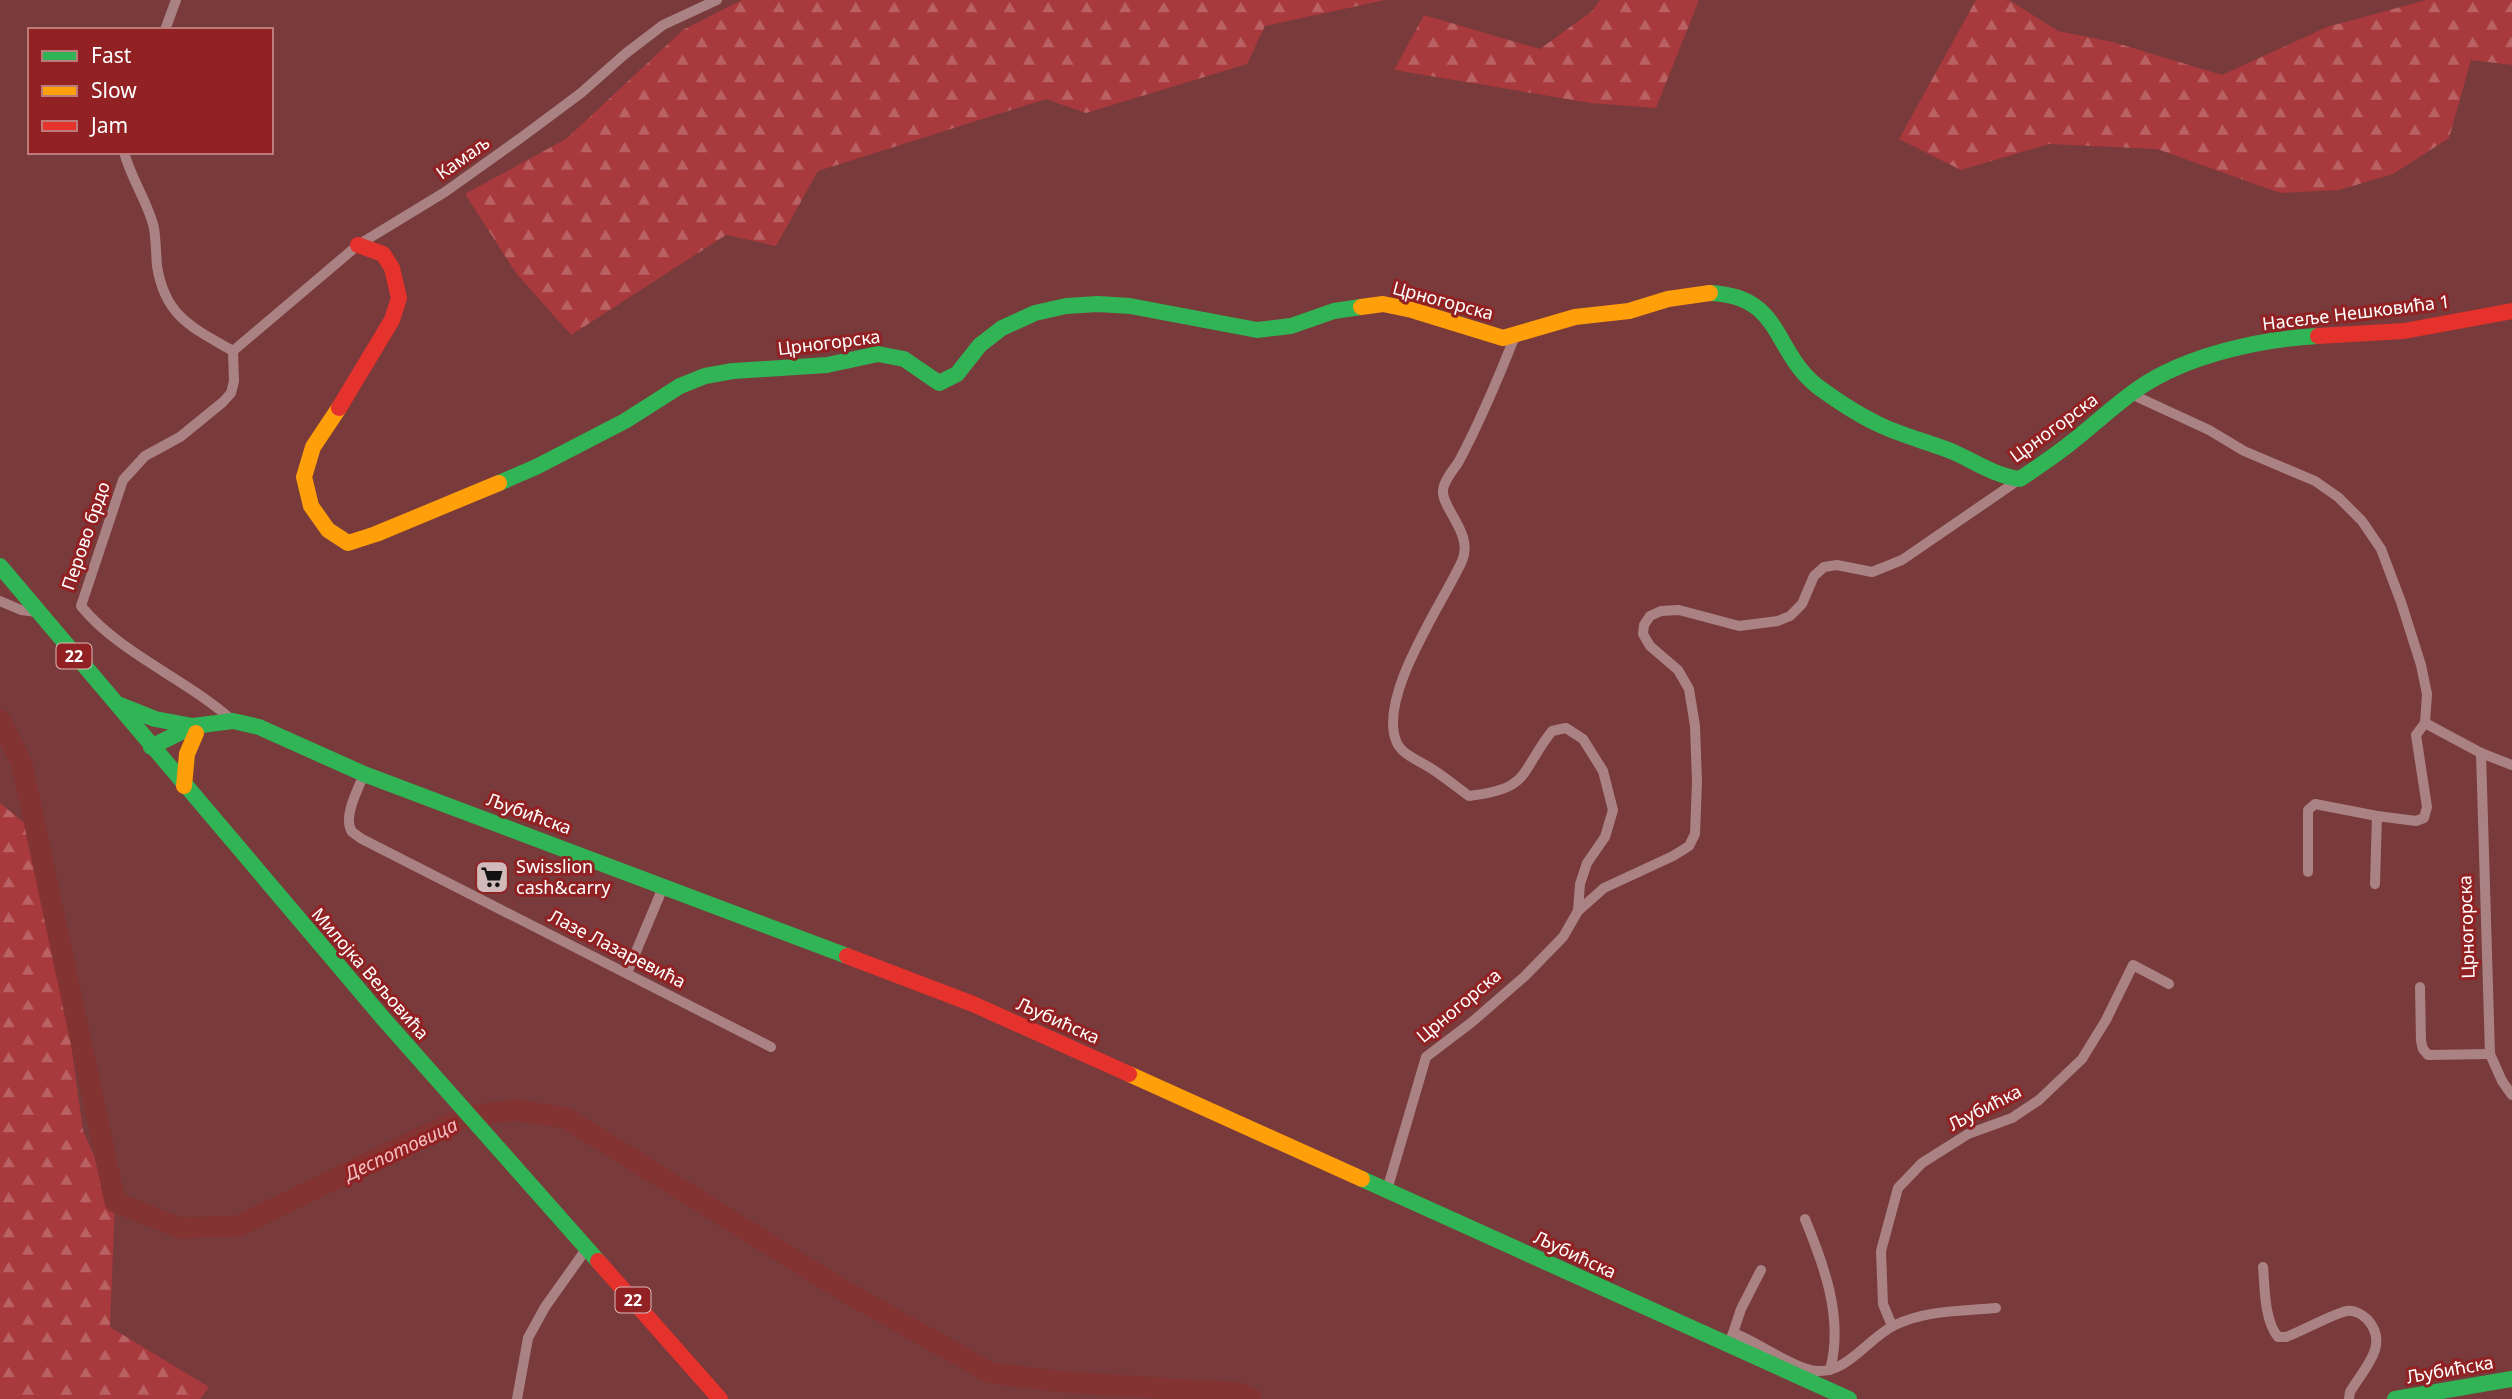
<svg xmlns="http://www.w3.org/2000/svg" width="2512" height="1399" font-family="'Noto Sans',sans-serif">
<defs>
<pattern id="forest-firs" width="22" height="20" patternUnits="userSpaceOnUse" patternTransform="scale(1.75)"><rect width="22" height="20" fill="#a8393c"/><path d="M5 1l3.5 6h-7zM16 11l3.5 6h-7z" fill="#b96163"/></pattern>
</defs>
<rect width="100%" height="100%" fill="#783a3b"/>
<g fill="url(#forest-firs)">
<path d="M742 0H1385L1265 26 1247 64 1086 113 1046 99 818 171 776 246 726 235 571 335 516 273 465 194 566 139 683 30Z"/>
<path d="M1600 0H1699L1656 108 1591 103 1394 70 1424 15 1540 49 1592 11Z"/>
<path d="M1976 0H2009L2058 31 2113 42 2222 75 2327 27 2426 0H2512V65L2471 60 2449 138 2393 174 2339 190 2280 193 2157 149 2049 144 1961 170 1899 139Z"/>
<path d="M0 803 43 838 83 1131 115 1202 110 1327 209 1387 200 1399H0Z"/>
</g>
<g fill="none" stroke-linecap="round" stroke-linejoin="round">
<path stroke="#843333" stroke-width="21" d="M0 720 22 764 115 1202 180 1228 238 1226 455 1121 478 1115 514 1110 566 1118 846 1292 991 1373 1064 1382 1239 1393 1252 1399"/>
<g stroke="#ab8283" stroke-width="10">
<path d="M165 30 176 0"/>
<path d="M124 152C131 179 148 202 154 228 156 241 156 254 157 266 165 317 193 328 233 351L234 381 231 393 223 402 180 437 145 456 123 480 81 606C120 654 187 679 233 721"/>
<path d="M1515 336C1498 379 1480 422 1458 463 1453 470 1443 482 1443 491 1442 509 1474 534 1462 561 1443 603 1376 698 1397 743 1403 756 1423 762 1435 771 1447 779 1458 788 1469 796 1531 789 1519 773 1552 731L1566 728 1583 739 1603 771 1613 810 1605 837 1587 863 1580 884 1578 911"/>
<path d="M233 351 358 245 445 192 522 137 581 93 625 54 663 25 717 0"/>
<path d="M2131 394 2209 430 2244 451 2315 481 2338 497 2362 521 2381 549 2401 602 2421 665 2427 694 2425 723 2416 735 2427 807 2424 818 2416 821 2377 816 2375 884"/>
<path d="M0 601 21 610 37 612"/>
<path d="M2425 723 2481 753 2512 765"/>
<path d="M2481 753 2490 1054 2502 1081 2512 1095"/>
<path d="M364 774C359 788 342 817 352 832 353 832 361 839 362 839L771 1047"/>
<path d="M2308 872V810L2315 804 2377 816"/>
<path d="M627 973 664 885"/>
<path d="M2420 987 2421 1041 2423 1049 2428 1055 2490 1054"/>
<path d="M1387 1190 1426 1057 1472 1022 1525 976 1563 937 1578 911 1604 888 1673 856 1689 846 1695 834 1697 782 1695 726 1689 689 1678 670 1650 646 1643 634 1644 625 1650 616 1661 611 1679 610 1739 626 1778 621 1790 616 1802 604 1814 576 1824 567 1837 565 1872 572 1902 560 2020 479"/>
<path d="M1805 1219C1824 1265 1844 1319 1830 1370"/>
<path d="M2263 1267C2265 1288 2264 1320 2278 1337H2286C2301 1332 2334 1313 2347 1311 2354 1310 2362 1314 2367 1319 2391 1345 2363 1369 2350 1392L2349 1399"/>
<path d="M1892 1326 1883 1304 1881 1251 1898 1188 1922 1163 1968 1134 2012 1118 2039 1100 2082 1059 2106 1020 2133 965 2169 984"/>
<path d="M1732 1336 1741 1309 1761 1270"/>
<path d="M1727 1346 1732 1336 1738 1335C1758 1343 1797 1370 1817 1371 1848 1373 1869 1337 1895 1325 1927 1310 1962 1311 1996 1308"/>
<path d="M517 1399 528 1338 545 1307 587 1248"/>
</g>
<g stroke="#30b455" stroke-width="16">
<path d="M1710 293C1783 296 1772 350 1817 386 1836 400 1855 413 1876 423 1899 435 1926 441 1951 451 1974 461 1995 476 2020 479 2036 468 2053 457 2068 445 2092 427 2114 405 2139 388 2187 355 2261 339 2318 336"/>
<path d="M499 483 536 467 625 421 680 386 705 376 733 371 827 365 878 354 904 359 939 383 957 374 980 345 1002 328 1035 313 1066 306 1098 304 1130 306 1257 330 1291 326 1334 311 1361 307"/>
<path d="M0 566 382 1017 598 1261"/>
<path d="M120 705 155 719 193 726"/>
<path d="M151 747 193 726 233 721 259 727 364 774 847 956"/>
<path d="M1362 1179 1849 1399"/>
<path d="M2395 1399 2512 1379"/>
</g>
<g stroke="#ff9f0a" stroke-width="16">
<path d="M1361 307 1383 304 1412 310 1503 338 1575 317 1629 311 1668 299 1710 293"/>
<path d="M339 408 313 447 304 477 311 506 328 530 348 543 376 534 499 483"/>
<path d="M184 786 187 754 196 733"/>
<path d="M1129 1074 1362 1179"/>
</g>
<g stroke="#e5322d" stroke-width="16">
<path d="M2318 336 2404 331 2512 311"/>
<path d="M339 408 392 320 399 298 392 268 383 254 358 245"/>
<path d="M847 956 973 1004 1129 1074"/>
<path d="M598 1261 720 1399"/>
</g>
</g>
<defs>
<g id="supermarket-square" transform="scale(1.75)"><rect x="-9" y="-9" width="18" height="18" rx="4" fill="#d0baba" stroke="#912122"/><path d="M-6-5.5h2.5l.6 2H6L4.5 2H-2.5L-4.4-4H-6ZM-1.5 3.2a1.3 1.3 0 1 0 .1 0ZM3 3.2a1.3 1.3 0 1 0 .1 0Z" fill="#111"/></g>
</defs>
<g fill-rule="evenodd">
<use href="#supermarket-square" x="492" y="877"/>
</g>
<g text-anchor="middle" stroke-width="6" stroke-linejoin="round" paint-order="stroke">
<g fill="#912122" stroke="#debcbd" stroke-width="2">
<rect x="56.5" y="643.5" width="35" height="25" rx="5"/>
<rect x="615.5" y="1287.5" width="35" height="25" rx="5"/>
</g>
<g font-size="16" font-weight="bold" fill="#fff">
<text x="74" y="662">22</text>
<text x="633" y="1306">22</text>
</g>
<g font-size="18" fill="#fff" stroke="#912122">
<text transform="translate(463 158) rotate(-35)" y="6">Камаљ</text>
<text transform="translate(1443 301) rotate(15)" y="6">Црногорска</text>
<text transform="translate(2356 313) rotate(-7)" y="6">Насеље Нешковића 1</text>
<text transform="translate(829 343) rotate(-7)" y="6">Црногорска</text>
<text transform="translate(2054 428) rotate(-36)" y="6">Црногорска</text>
<text transform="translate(86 536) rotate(-71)" y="6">Перово брдо</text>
<text transform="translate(529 814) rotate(20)" y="6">Љубићска</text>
<text transform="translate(2467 927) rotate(-92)" y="6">Црногорска</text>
<text transform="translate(617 949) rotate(27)" y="6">Лазе Лазаревића</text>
<text transform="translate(370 974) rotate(49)" y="6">Милојка Вељовића</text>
<text transform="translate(1459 1006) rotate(-40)" y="6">Црногорска</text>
<text transform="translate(1058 1021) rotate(24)" y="6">Љубићска</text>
<text transform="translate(1985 1108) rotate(-27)" y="6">Љубићка</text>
<text transform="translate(1575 1255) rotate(25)" y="6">Љубићска</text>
<text transform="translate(2450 1370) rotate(-10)" y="6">Љубићска</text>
</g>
<g font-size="18" fill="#fff" stroke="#912122" text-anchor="start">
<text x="516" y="873">Swisslion<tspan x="516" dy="21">cash&amp;carry</tspan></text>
</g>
<g font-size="19" font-style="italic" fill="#f4bec0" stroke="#912122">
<text transform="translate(401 1149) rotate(-25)" y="7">Деспотовица</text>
</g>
</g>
<rect x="28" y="28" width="245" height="126" fill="#912122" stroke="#bd7a7a" stroke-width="2"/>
<rect x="42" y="51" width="35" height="10" fill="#30b455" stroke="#bd7a7a" stroke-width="2"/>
<text x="91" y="63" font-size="21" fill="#ffffff">Fast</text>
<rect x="42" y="86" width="35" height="10" fill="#ff9f0a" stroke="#bd7a7a" stroke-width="2"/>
<text x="91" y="98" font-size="21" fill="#ffffff">Slow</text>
<rect x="42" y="121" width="35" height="10" fill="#e5322d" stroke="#bd7a7a" stroke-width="2"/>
<text x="91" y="133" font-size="21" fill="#ffffff">Jam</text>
</svg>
